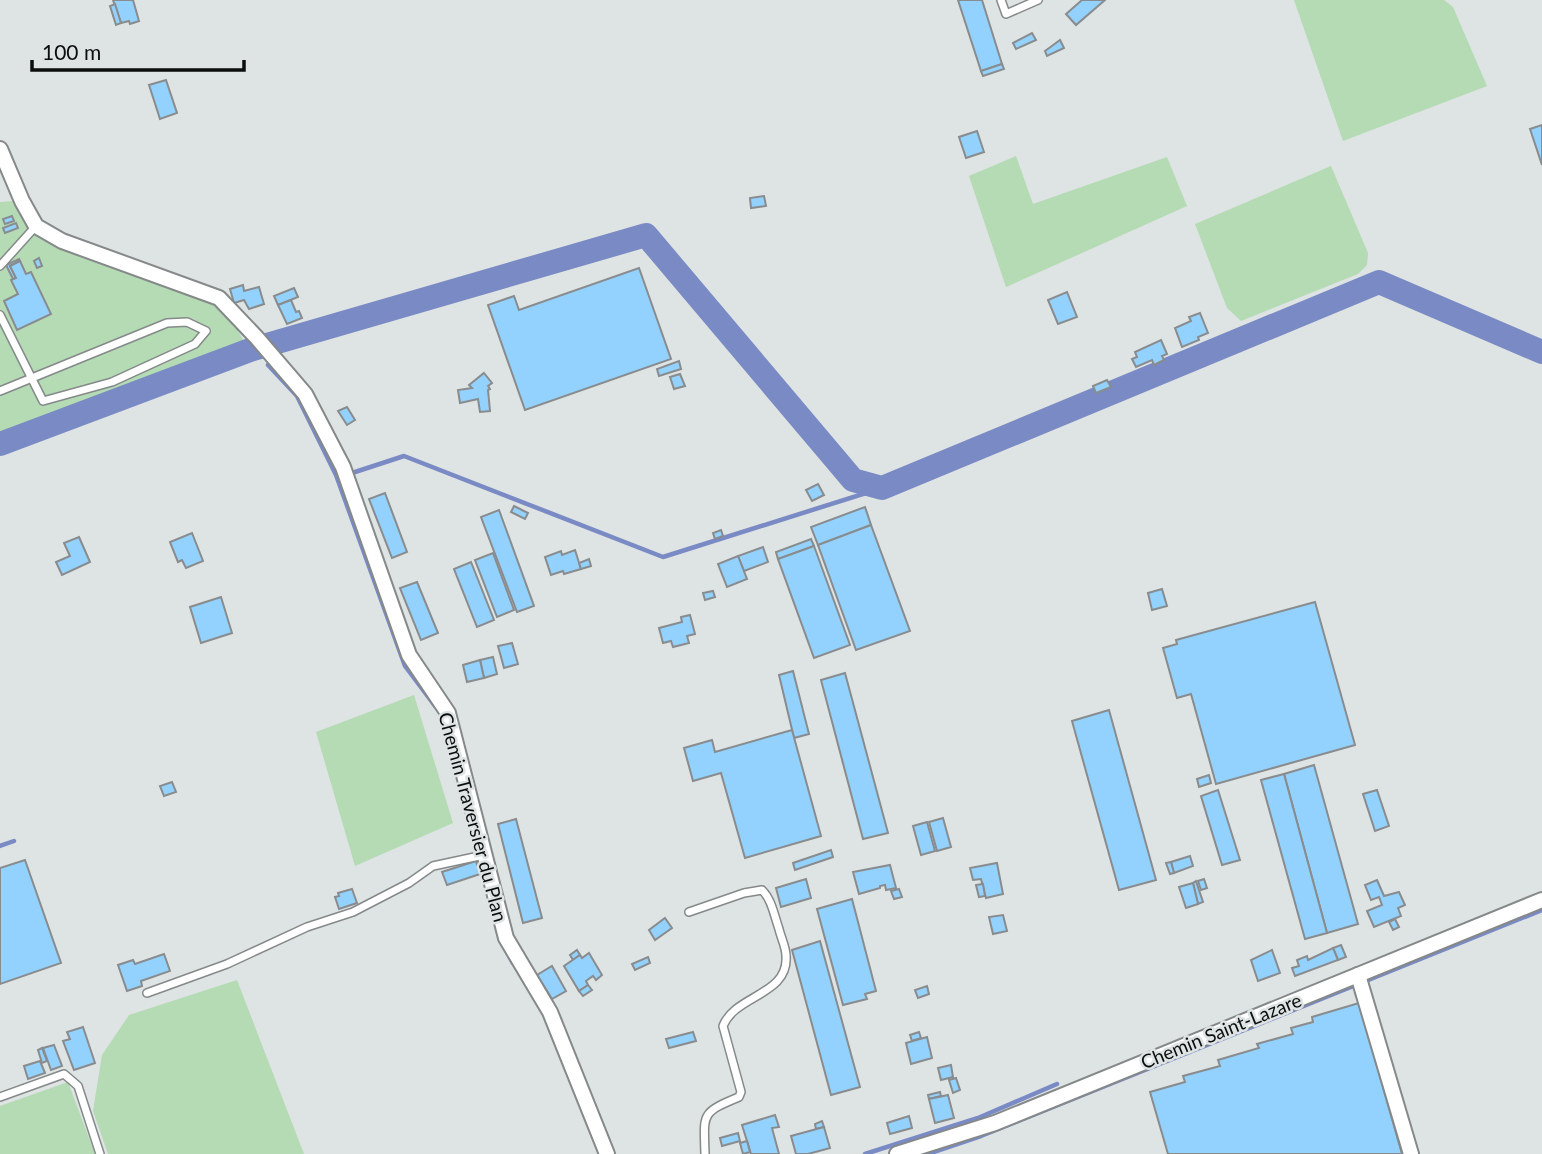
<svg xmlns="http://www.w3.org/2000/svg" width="1542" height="1154" font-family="Lato,sans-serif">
<rect width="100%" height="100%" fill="#dee3e3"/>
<g fill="#b4dbb4">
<path d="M1294 0H1444L1453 7 1487 86 1343 141Z"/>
<path d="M1016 156 1033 204 1167 157 1187 206 1006 287 969 176Z"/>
<path d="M1331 166 1368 253 1367 265 1358 274 1241 321 1227 308 1195 224Z"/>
<path d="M13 201 34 230 212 301 229 315 245 343 0 435V202Z"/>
<path d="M414 695 453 823 355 866 316 732Z"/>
<path d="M237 980 304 1154H108L93 1111 102 1055 129 1015Z"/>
<path d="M68 1082 95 1154H0V1106Z"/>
</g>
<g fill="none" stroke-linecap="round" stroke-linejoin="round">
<g stroke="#7a8ac4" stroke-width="4.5">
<path d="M268 365 297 396 336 475 405 666 435 706"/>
<path d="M352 473 404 456 663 557 882 488"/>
<path d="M0 846 14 841"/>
<path d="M502 943 513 963"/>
<path d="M865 1154 978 1118 1057 1084"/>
<path d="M928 1154 981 1136 1542 910"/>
</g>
<path stroke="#7a8ac4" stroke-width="24" d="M0 444 250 350 646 235 853 480 882 488 1379 282 1542 352"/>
</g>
<g fill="#93d2fe" stroke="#898c8e" stroke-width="2">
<path d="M113 0H133L139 21 130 24 129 21 121 23Z"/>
<path d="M958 0H982L1002 64 981 71Z"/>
<path d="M1082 0H1105L1076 25 1066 14Z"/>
<path d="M115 4 121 23 116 25 110 6Z"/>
<path d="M1032 33 1036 40 1016 49 1013 43Z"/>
<path d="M1060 40 1064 48 1047 56 1045 51Z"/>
<path d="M1002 64 1004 69 983 76 981 71Z"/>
<path d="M166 80 177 113 160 119 149 85Z"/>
<path d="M1542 125V165L1530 129Z"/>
<path d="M977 131 984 152 966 158 959 137Z"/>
<path d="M764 196 766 206 751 208 750 198Z"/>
<path d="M12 216 14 221 5 224 3 219Z"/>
<path d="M16 223 18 228 5 233 3 228Z"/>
<path d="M39 258 42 266 37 268 34 261Z"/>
<path d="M19 259 20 261 10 266 16 278 13 279 6 265Z"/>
<path d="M20 261 26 274 31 272 51 314 17 330 4 301 18 294 11 280 16 278 10 266Z"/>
<path d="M639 268 671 359 525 410 488 305 514 296 519 310Z"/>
<path d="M243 285 244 291 259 287 264 304 249 309 244 300 234 303 230 289Z"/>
<path d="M294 288 298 297 278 305 274 296Z"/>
<path d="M1067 292 1077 317 1058 324 1048 300Z"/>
<path d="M291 300 296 312 299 311 302 318 287 324 278 305Z"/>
<path d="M1200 313 1208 333 1198 337 1199 340 1182 347 1175 328 1191 321 1189 317Z"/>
<path d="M1161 340 1167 354 1162 356 1164 360 1154 365 1152 360 1136 367 1132 359 1137 357 1135 352Z"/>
<path d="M679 361 681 369 659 376 657 369Z"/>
<path d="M484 373 492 383 488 386 490 389 488 390 490 411 480 412 478 399 460 403 458 390 472 388 469 385Z"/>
<path d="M680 374 685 386 674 389 670 377Z"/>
<path d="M1107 380 1111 387 1096 393 1093 386Z"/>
<path d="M347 407 355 420 347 425 338 411Z"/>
<path d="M818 484 824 495 812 501 806 490Z"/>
<path d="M385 493 407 552 392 558 369 499Z"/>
<path d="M514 506 528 513 525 519 511 512Z"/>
<path d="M865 507 871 525 818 545 811 527Z"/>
<path d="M499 510 534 606 517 612 481 517Z"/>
<path d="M871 525 910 631 856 650 818 545Z"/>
<path d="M721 530 723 536 715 539 713 533Z"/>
<path d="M192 533 203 561 186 568 182 560 178 562 170 542Z"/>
<path d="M79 537 90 562 62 575 56 562 70 556 64 543Z"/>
<path d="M811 539 814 546 778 559 776 552Z"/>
<path d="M814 546 850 645 814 658 778 559Z"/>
<path d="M763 547 768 562 744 571 738 556Z"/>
<path d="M575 550 581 569 564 574 563 571 551 575 545 557 561 551 562 555Z"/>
<path d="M493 553 514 610 497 617 475 560Z"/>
<path d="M738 556 747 579 727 587 718 564Z"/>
<path d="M589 559 591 566 581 569 579 563Z"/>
<path d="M471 562 494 620 477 627 454 569Z"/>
<path d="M417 582 438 633 421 640 400 588Z"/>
<path d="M1162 589 1167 606 1152 610 1148 593Z"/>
<path d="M713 591 715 597 705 600 703 593Z"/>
<path d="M221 597 232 633 201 643 190 607Z"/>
<path d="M1315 602 1355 745 1216 784 1191 694 1177 698 1163 648 1177 644 1176 640Z"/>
<path d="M690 615 695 634 687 636 689 643 673 647 671 641 663 643 659 628 682 622 681 617Z"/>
<path d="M512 643 518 664 504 668 498 646Z"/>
<path d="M493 657 497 674 484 678 480 660Z"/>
<path d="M480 660 484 678 467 682 463 665Z"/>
<path d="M793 671 809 734 794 738 779 675Z"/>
<path d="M845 673 888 833 863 839 821 680Z"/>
<path d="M1109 710 1156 880 1119 890 1072 721Z"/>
<path d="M792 730 821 836 745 858 721 773 693 781 684 748 712 740 715 752Z"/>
<path d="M1314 765 1358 924 1327 933 1284 774Z"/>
<path d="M1284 774 1327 933 1305 939 1261 780Z"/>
<path d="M1209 775 1211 783 1199 787 1197 779Z"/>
<path d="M172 782 176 792 164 796 160 786Z"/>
<path d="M1218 790 1240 860 1222 865 1201 796Z"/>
<path d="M1377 790 1389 826 1375 831 1363 794Z"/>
<path d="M943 818 951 847 937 851 929 822Z"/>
<path d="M516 819 542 918 523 923 498 824Z"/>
<path d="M927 822 935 851 921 855 913 826Z"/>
<path d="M831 850 833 857 795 870 793 863Z"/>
<path d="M1190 856 1193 866 1174 873 1171 862Z"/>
<path d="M25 860 61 963 0 984V868Z"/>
<path d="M476 861 480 874 447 885 442 872Z"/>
<path d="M1171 862 1174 873 1170 874 1166 863Z"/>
<path d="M997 863 1003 894 986 898 981 879 973 880 970 868Z"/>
<path d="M890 865 896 888 886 890 885 885 880 886V888L859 894 853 872Z"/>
<path d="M806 879 811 898 781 907 776 888Z"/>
<path d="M1204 879 1207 888 1201 890 1198 881Z"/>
<path d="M1377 880 1384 896 1399 892 1405 905 1398 908 1401 916 1374 927 1367 911 1382 905 1379 897 1371 900 1365 885Z"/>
<path d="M1196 881 1203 902 1198 904 1193 883Z"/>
<path d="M1193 883 1198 904 1186 908 1179 887Z"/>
<path d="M983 884 985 896 979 897 976 885Z"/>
<path d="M352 889 357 903 339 909 335 897 339 896 338 893Z"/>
<path d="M899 889 902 897 894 899 891 891Z"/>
<path d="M852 899 876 991 865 994 867 999 843 1005 817 909Z"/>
<path d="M1003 915 1007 931 993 934 989 917Z"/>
<path d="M665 918 672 928 655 940 649 930Z"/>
<path d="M1395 919 1399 927 1393 930 1389 922Z"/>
<path d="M820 941 860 1087 831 1095 792 950Z"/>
<path d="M1341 945 1346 957 1338 960 1333 948Z"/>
<path d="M1333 948 1338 960 1295 976 1292 968 1299 966 1297 960 1307 956 1308 960Z"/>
<path d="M577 950 580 955 573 960 570 955Z"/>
<path d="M1272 950 1280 973 1258 981 1251 960Z"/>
<path d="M589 953 602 975 596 980 593 976 586 981 588 985 579 991 564 966 580 955 582 958Z"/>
<path d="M164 954 170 971 141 981 142 986 127 991 118 965 133 960 135 964Z"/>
<path d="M648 957 650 963 635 970 632 964Z"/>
<path d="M552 966 566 991 552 999 537 975Z"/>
<path d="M588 985 592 990 583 996 579 991Z"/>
<path d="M927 986 929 994 918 998 915 990Z"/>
<path d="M1359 1003 1402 1154H1168L1150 1092 1185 1082 1183 1076 1220 1066 1218 1060 1259 1048 1257 1044 1293 1034 1291 1028 1313 1022 1312 1017Z"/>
<path d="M83 1027 95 1063 74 1070 63 1041 70 1039 67 1032Z"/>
<path d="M693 1032 696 1041 669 1048 666 1039Z"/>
<path d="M919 1032 921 1038 912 1041 910 1035Z"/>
<path d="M927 1037 932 1058 911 1064 906 1043Z"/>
<path d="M54 1045 62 1066 51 1070 43 1048Z"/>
<path d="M42 1048 47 1061 42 1063 38 1050Z"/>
<path d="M40 1061 45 1073 28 1079 24 1066Z"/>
<path d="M951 1065 953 1077 941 1080 938 1068Z"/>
<path d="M956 1078 960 1090 953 1093 949 1080Z"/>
<path d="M940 1092 941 1096 929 1099 928 1095Z"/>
<path d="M948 1095 954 1118 935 1123 929 1099Z"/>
<path d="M775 1115 779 1127 772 1128 779 1154H751L742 1125Z"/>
<path d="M909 1116 912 1128 890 1134 887 1123Z"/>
<path d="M822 1121 824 1127 816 1129 815 1124Z"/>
<path d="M824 1127 830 1148 808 1154H796L791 1136Z"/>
<path d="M738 1133 740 1141 722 1146 720 1138Z"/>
<path d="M747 1141 750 1152 743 1154 740 1143Z"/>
</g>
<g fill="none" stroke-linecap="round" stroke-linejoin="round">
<g stroke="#85898a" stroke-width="10">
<g id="service">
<path d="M1001 0 1006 14 1038 0"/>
<path d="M0 266 36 226"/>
<path d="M0 315 43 401 112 382 195 344 206 331 187 322 167 323 0 391"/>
<path d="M689 912 744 893 762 890C772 900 774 915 779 929 781 938 786 947 786 956 789 995 735 995 723 1026L741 1092 739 1097C700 1113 704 1114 705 1154"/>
<path d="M147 993 227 964 307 927 353 912 409 883 433 866 484 855"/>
<path d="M0 1097 64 1074 78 1086 100 1154"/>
</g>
</g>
<g stroke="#85898a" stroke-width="18">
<g id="minor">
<path d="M0 149 22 201 36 226 62 241 219 298 257 338 305 394 343 467 409 655 448 713 506 938 550 1012 607 1154"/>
<path d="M1358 975 1411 1154"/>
<path d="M897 1154 995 1123 1542 900"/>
</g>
</g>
<use href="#service" stroke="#fff" stroke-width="7"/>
<use href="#minor" stroke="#fff" stroke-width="14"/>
</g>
<g text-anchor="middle" stroke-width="5" stroke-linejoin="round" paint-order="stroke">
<g font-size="19" fill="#0c0e0e" stroke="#dee3e3">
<text transform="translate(473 817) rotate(75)" y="7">Chemin Traversier du Plan</text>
<text transform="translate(1221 1031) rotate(-22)" y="7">Chemin Saint-Lazare</text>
</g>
</g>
<path d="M32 60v10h212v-10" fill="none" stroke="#0c0e0e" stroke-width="3.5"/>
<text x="42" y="60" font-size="21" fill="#0c0e0e" stroke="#dee3e3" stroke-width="5" paint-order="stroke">100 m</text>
</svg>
